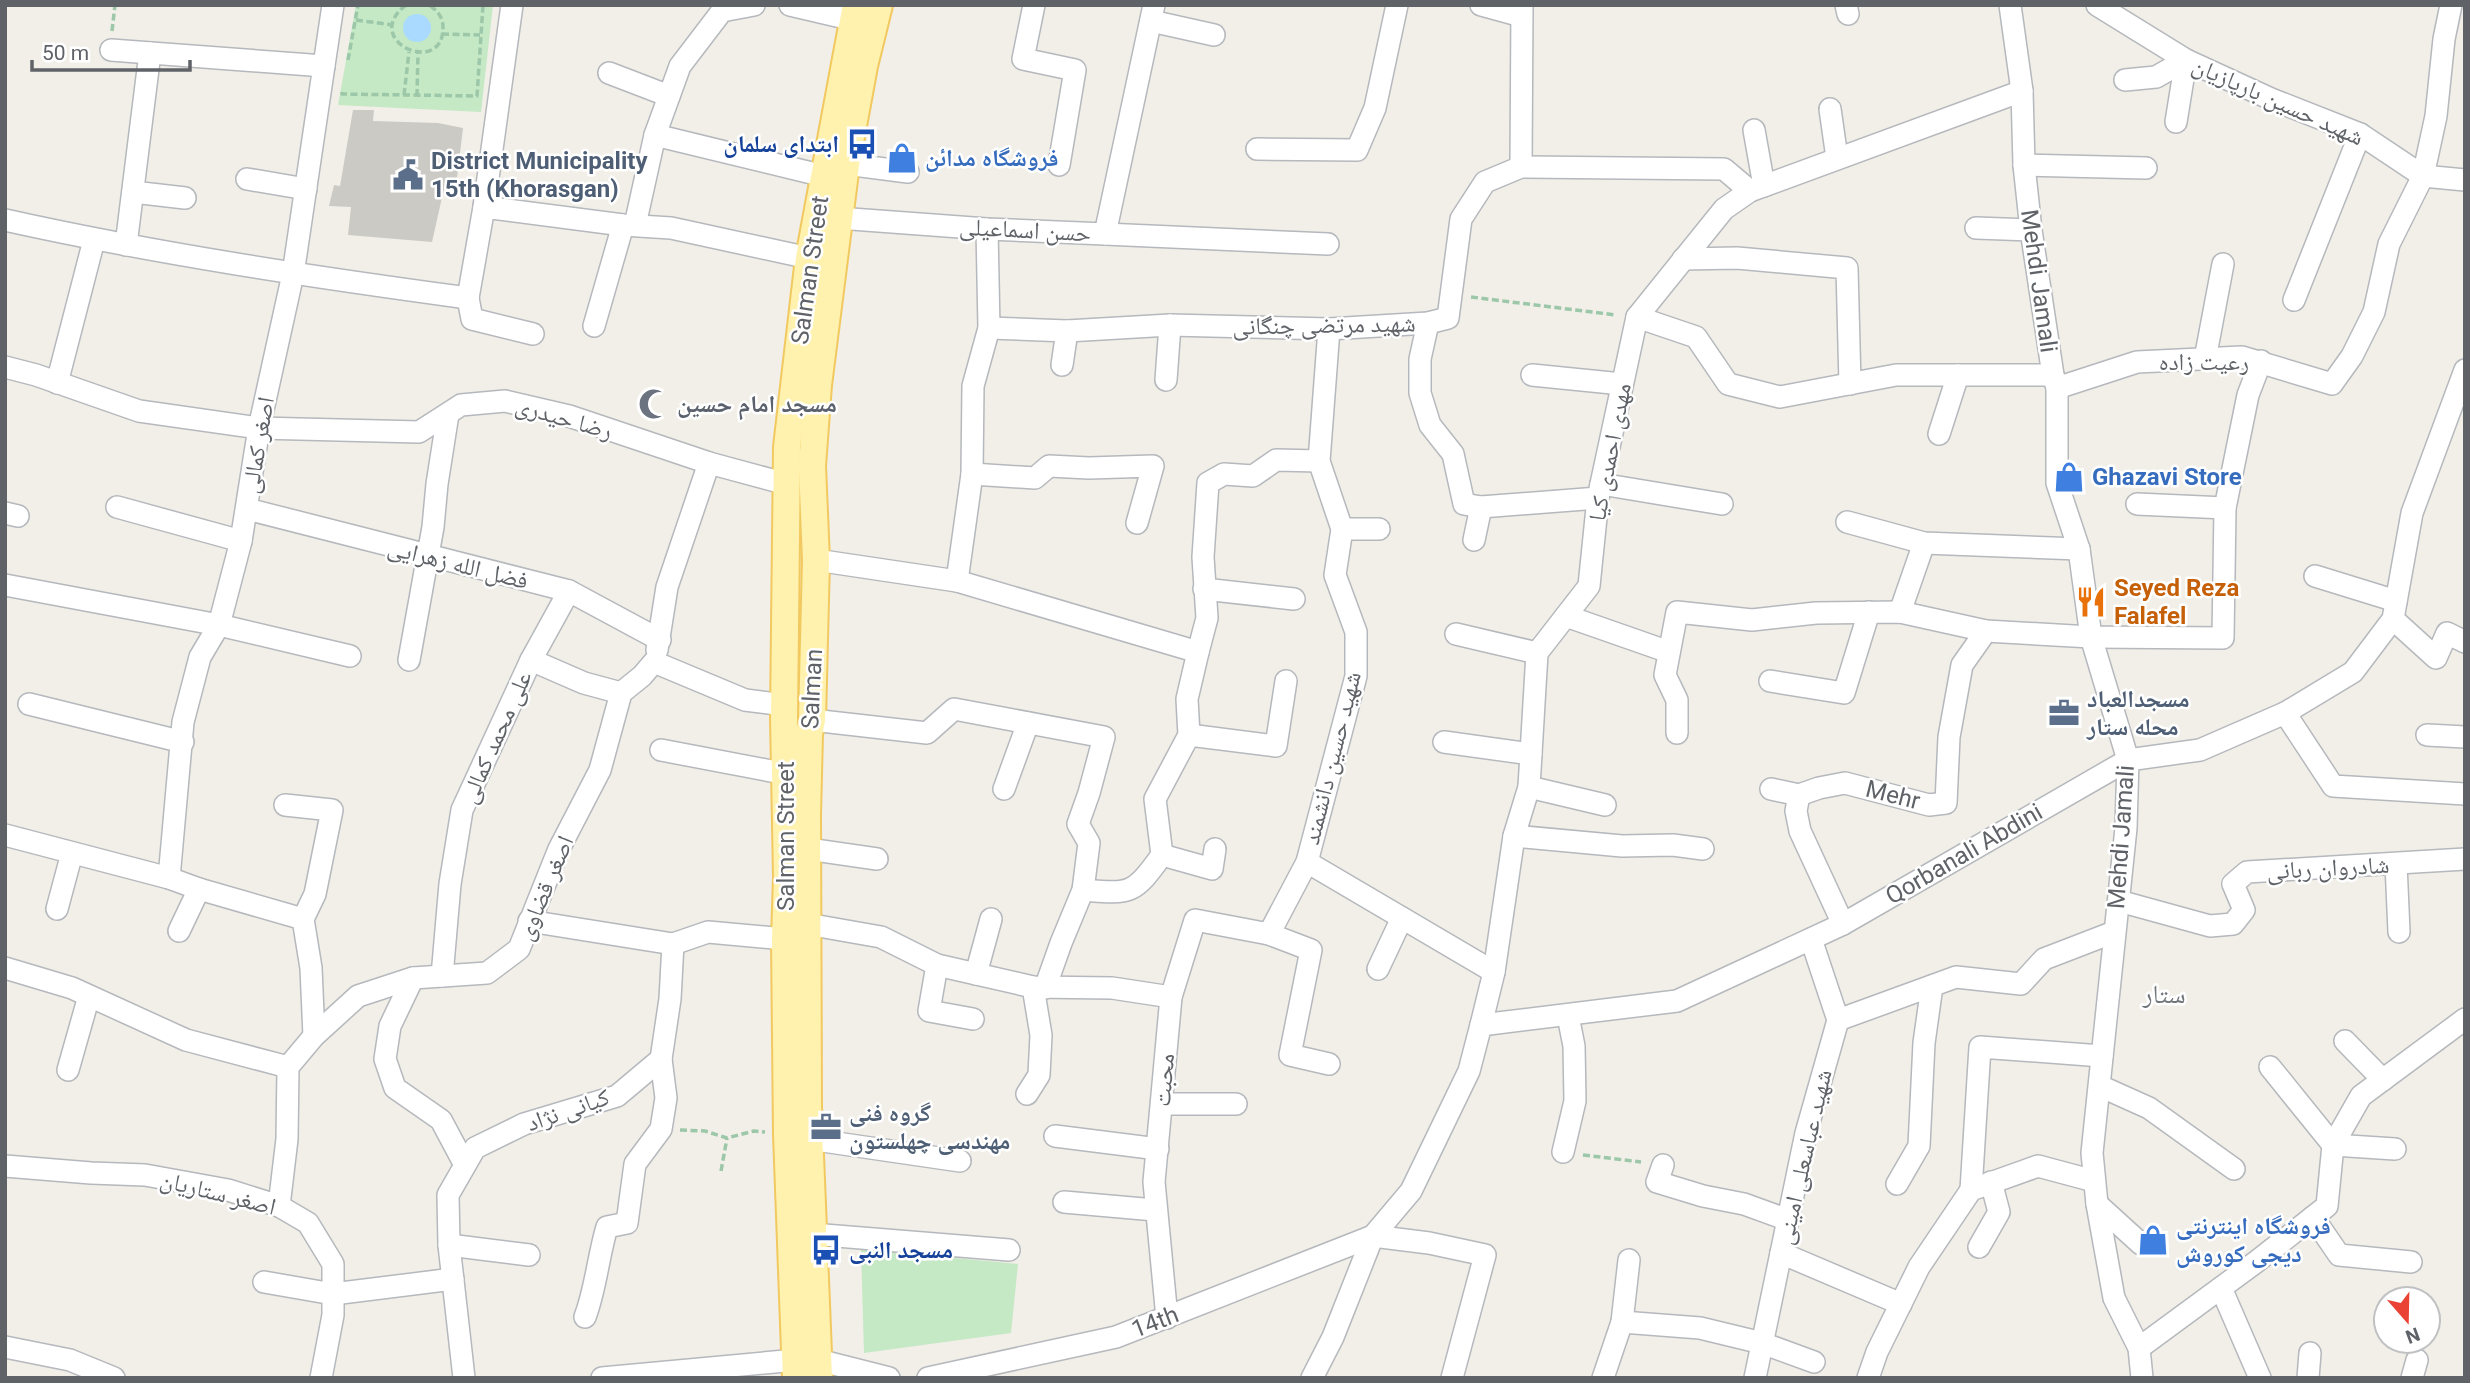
<svg xmlns="http://www.w3.org/2000/svg" width="2470" height="1383" font-family="Roboto,'Noto Naskh Arabic',sans-serif">
<rect width="100%" height="100%" fill="#f1efe8"/>
<g fill="#c5e8c5">
<path d="M356 5H493L481 112 338 105Z"/>
<path d="M861 1249 1018 1264 1011 1333 864 1353Z"/>
</g>
<circle fill="#aadaff" cx="417" cy="28" r="14"/>
<path fill="#cccac5" d="M353 110H374L373 121 438 123 463 128 455 195 443 193 432 242 348 235 351 207 329 206 334 185 340 186Z"/>
<g fill="none" stroke-linecap="round" stroke-linejoin="round">
<g stroke="#b5b8bc" stroke-width="24">
<g id="minor">
<path d="M790 5 854 20"/>
<path d="M1034 5 1023 59 1075 70 1059 165"/>
<path d="M1481 5 1521 16"/>
<path d="M1846 5 1848 14"/>
<path d="M2010 5 2022 91 2024 165 2031 230 2053 375 2057 388V483L2079 549 2091 637 2128 760 2126 828 2092 1153 2097 1204 2114 1298 2139 1348 2142 1378"/>
<path d="M2097 5 2186 60 2271 99 2360 134 2423 176 2465 180"/>
<path d="M1151 21 1214 35"/>
<path d="M111 50 324 66"/>
<path d="M609 73 669 96"/>
<path d="M2125 80 2156 77 2186 60"/>
<path d="M1830 109 1837 158"/>
<path d="M2176 122 2186 60"/>
<path d="M1754 130 1764 186"/>
<path d="M655 135 824 176"/>
<path d="M1257 149 1357 150 1375 108 1397 5"/>
<path d="M846 164 908 172"/>
<path d="M2024 165 2146 168"/>
<path d="M1521 167 1522 5"/>
<path d="M247 179 306 189"/>
<path d="M133 192 185 198"/>
<path d="M484 207 512 5"/>
<path d="M838 218 987 229 1105 234 1154 5"/>
<path d="M5 220C158 254 313 277 468 298L484 207 623 225 671 228 809 258"/>
<path d="M635 225 655 135 680 66 722 11 754 5"/>
<path d="M1976 228 2031 230"/>
<path d="M987 229 989 328 973 386 972 474 957 581 1198 652 1187 699 1189 735 1155 799 1162 855C1133 895 1131 894 1083 890"/>
<path d="M1105 234 1328 244"/>
<path d="M126 245 150 53"/>
<path d="M1683 259 1737 258 1847 268 1850 384"/>
<path d="M468 298 472 319 533 334"/>
<path d="M2294 300 2360 134"/>
<path d="M1637 317 1696 337 1728 384 1780 397 1896 375H2053"/>
<path d="M1428 323 1420 359V393L1430 425 1453 454 1464 504 1481 507 1598 498"/>
<path d="M594 326 623 225"/>
<path d="M989 328 1067 331 1170 325 1329 329 1428 323 1448 318 1461 219 1485 182 1521 167 1724 169 1750 191"/>
<path d="M2205 359 2223 264"/>
<path d="M1062 365 1067 331"/>
<path d="M5 367 36 375 139 411 259 428 419 432 461 405 505 401 569 416 709 463 787 484"/>
<path d="M1532 375 1622 384"/>
<path d="M1166 380 1170 325"/>
<path d="M57 383 94 240"/>
<path d="M2057 388 2137 362 2242 357 2332 384 2352 356 2374 312 2389 244 2423 176 2436 116 2444 39 2451 5"/>
<path d="M1939 434 1958 375"/>
<path d="M972 474 1035 478 1049 466 1089 468 1153 466 1137 523"/>
<path d="M1601 484 1722 504"/>
<path d="M2137 504 2225 508"/>
<path d="M117 507 241 541"/>
<path d="M247 509 569 591 660 640"/>
<path d="M5 513 18 516"/>
<path d="M1847 522 1924 543 2079 549"/>
<path d="M1342 529H1379"/>
<path d="M1474 540 1481 507"/>
<path d="M816 560 957 581"/>
<path d="M2315 576 2396 601"/>
<path d="M5 585 219 625 350 656"/>
<path d="M1204 589 1294 599"/>
<path d="M1900 612 1924 543"/>
<path d="M1566 616 1669 652"/>
<path d="M2393 619 2436 658 2447 633 2465 642"/>
<path d="M1456 634 1537 653"/>
<path d="M657 650 667 587 709 463"/>
<path d="M1198 652 1207 618 1203 557 1208 483 1224 474 1253 476 1276 460 1319 461"/>
<path d="M409 660 433 527 437 484 448 414"/>
<path d="M531 660 584 683 621 693"/>
<path d="M1770 681 1844 693 1869 612"/>
<path d="M29 704 183 742"/>
<path d="M2285 713 2333 786 2465 794"/>
<path d="M812 720 927 733 954 709 1104 737 1089 793 1078 824 1089 843 1083 890 1061 943 1045 988"/>
<path d="M1677 733V700L1665 675 1677 612 1752 620 1816 613 1900 612 1986 631 2091 637 2223 638 2225 508 2248 395 2261 361"/>
<path d="M1189 735 1276 746 1286 681"/>
<path d="M2427 735 2465 737"/>
<path d="M1444 742 1531 754"/>
<path d="M661 750 787 774"/>
<path d="M1529 787 1605 805"/>
<path d="M1004 789 1028 723"/>
<path d="M1771 789 1799 795"/>
<path d="M285 805 332 810 315 894 303 919 311 968 314 1036"/>
<path d="M5 835 169 878 199 889 303 919"/>
<path d="M1514 836 1622 846 1673 845 1703 849"/>
<path d="M808 849 877 859"/>
<path d="M1162 855 1212 869 1215 849"/>
<path d="M1307 862 1494 972"/>
<path d="M2396 864 2399 932"/>
<path d="M169 878 183 722 200 657 219 625 241 541 259 428 293 274 333 5"/>
<path d="M2119 901 2210 926 2233 924 2244 910 2233 884 2247 872 2465 859"/>
<path d="M57 909 72 853"/>
<path d="M529 921 673 944"/>
<path d="M807 924 881 937 937 965 1033 987 1112 988 1171 997"/>
<path d="M1843 924 1800 831 1796 811 1799 795 1819 788 1845 783 1929 805 1946 803 1949 737 1962 665 1986 631"/>
<path d="M179 931 199 889"/>
<path d="M1269 934 1307 862 1356 676V632L1335 575 1342 529 1319 461 1329 329"/>
<path d="M937 965 929 1011 973 1019"/>
<path d="M5 968 72 988 186 1040 288 1067"/>
<path d="M1378 969 1402 918"/>
<path d="M976 974 991 919"/>
<path d="M442 976 450 884 462 810 531 660 569 591"/>
<path d="M413 978 390 1026 385 1059 395 1088 441 1120 465 1165"/>
<path d="M1838 1020 1956 977 2021 984 2044 959 2114 932"/>
<path d="M1481 1025 1494 972 1514 836 1529 787 1537 653 1589 586 1598 498 1637 317 1724 209 1750 191 2022 91"/>
<path d="M2345 1041 2383 1080"/>
<path d="M2270 1067 2333 1145 2395 1149"/>
<path d="M68 1070 89 996"/>
<path d="M2100 1086 2149 1108 2234 1169"/>
<path d="M1027 1094 1039 1075 1041 1035 1033 987"/>
<path d="M1162 1104H1236"/>
<path d="M1055 1136 1158 1149"/>
<path d="M809 1139 960 1161"/>
<path d="M1563 1152 1575 1101 1574 1046 1568 1016"/>
<path d="M1663 1165 1657 1182 1703 1196 1744 1204 1788 1220"/>
<path d="M5 1166 91 1173 145 1175 228 1190 279 1206 308 1223 333 1264V1315L321 1378"/>
<path d="M1897 1184 1919 1146 1924 1043 1932 986"/>
<path d="M1971 1190 1980 1047 2102 1056"/>
<path d="M1064 1202 1155 1210"/>
<path d="M2097 1204 2141 1244"/>
<path d="M279 1206 287 1139 288 1067 314 1036 358 996 413 978 487 973 519 949 559 849 600 770 621 693 642 676 654 662 745 700 784 705"/>
<path d="M2313 1217 2339 1255 2411 1262"/>
<path d="M812 1234 1009 1250"/>
<path d="M449 1245 529 1255"/>
<path d="M1979 1247 1999 1212 1991 1182"/>
<path d="M1781 1253 1901 1304"/>
<path d="M264 1282 333 1294 453 1279"/>
<path d="M2221 1288 2260 1378"/>
<path d="M585 1317C596 1288 598 1257 607 1227L627 1223 635 1164 661 1129 666 1098 661 1059"/>
<path d="M1167 1318 1154 1182 1171 997 1195 920 1269 934 1311 950 1290 1055 1329 1064"/>
<path d="M1622 1322 1700 1328 1762 1343 1814 1362"/>
<path d="M5 1347 70 1360 114 1378"/>
<path d="M2139 1348 2256 1262 2327 1206 2333 1145 2361 1096 2465 1019"/>
<path d="M818 1360 889 1378"/>
<path d="M464 1378 449 1245 448 1195 475 1148 524 1124 617 1096 661 1059 670 999 673 944 708 932 785 939"/>
<path d="M602 1378 796 1360"/>
<path d="M928 1378 1116 1337 1373 1236 1429 1243 1485 1255 1452 1378"/>
<path d="M1312 1378 1333 1337 1373 1236 1411 1191 1469 1071 1481 1025 1677 1001 1843 924 2128 760 2200 750 2285 713 2353 672 2393 619 2412 513 2465 370"/>
<path d="M1603 1378 1622 1322 1629 1260"/>
<path d="M1755 1378 1806 1133 1838 1020 1811 939"/>
<path d="M1868 1378 1877 1352 1919 1267 1971 1190 2038 1166 2094 1181"/>
<path d="M2308 1378 2310 1353"/>
<path d="M2412 1378 2417 1360"/>
</g>
</g>
<g stroke="#f2c960" stroke-width="30">
<g id="major">
<path d="M796 1378 787 1134 785 939 787 877 784 717 787 447 809 258 856 5"/>
<path d="M819 1378 808 1106 807 815 809 734 812 720 816 560 812 466 818 385 846 164 864 66 879 5"/>
</g>
</g>
<g stroke="#9cc7a9" stroke-width="3.5" stroke-dasharray="7 3.5" stroke-linecap="butt">
<path d="M406 5C359 41 444 78 443 27 443 17 437 10 429 5"/>
<path d="M356 20 393 25"/>
<path d="M112 31 115 5"/>
<path d="M442 34 480 35"/>
<path d="M348 60 358 5"/>
<path d="M342 92V94L477 96 483 5"/>
<path d="M404 95 409 52"/>
<path d="M417 96 418 53"/>
<path d="M1471 297 1616 315"/>
<path d="M680 1130 705 1131 727 1138 754 1131 765 1132"/>
<path d="M1583 1155 1641 1162"/>
<path d="M721 1171 727 1138"/>
</g>
<use href="#minor" stroke="#fff" stroke-width="21"/>
<use href="#major" stroke="#fff2af" stroke-width="26"/>
</g>
<defs>
<g id="bus-bare" transform="scale(2.415)"><path d="M-5-6H5V4H4V6H2V4H-2V6H-4V4H-5ZM-3.5-4V0h7V-4ZM-3.5 1.2v1.5H-2V1.2ZM2 1.2v1.5H3.5V1.2Z" fill="#1a4fb4" stroke="#fff" stroke-width="2.5" paint-order="stroke"/></g>
<g id="shop-bare" transform="scale(2.415)"><path d="M-5-2.5h2.3a2.7 3.5 0 0 1 5.4 0H5L5.5 6h-11ZM-1.5-2.5h3a1.5 2.3 0 0 0-3 0Z" fill="#3f7fe0" stroke="#fff" stroke-width="2.5" paint-order="stroke"/></g>
<g id="civic-bare" transform="scale(2.415)"><path d="M-.6-6.5H3V-4.5H.6V-3L4-1V1h2V6H-6V1h2V-1L-.6-3ZM-1.2 2.5V6h2.4V2.5Z" fill="#5c6f8a" stroke="#fff" stroke-width="2.5" paint-order="stroke"/></g>
<g id="mosque-bare" transform="scale(2.415)"><path d="M3.5-4.9A6 6 0 1 0 3.5 4.9A5 5 0 1 1 3.5-4.9Z" fill="#6b7280" stroke="#fff" stroke-width="2.5" paint-order="stroke"/></g>
<g id="restaurant-bare" transform="scale(2.415)"><path d="M-5-6h1v4h1v-4h1v4h1v-4h1v5L-1.5 .5V6h-2V.5L-5-1ZM5-6V6H3V1.5H1.5Q1.5-4 5-6Z" fill="#e8710a" stroke="#fff" stroke-width="2.5" paint-order="stroke"/></g>
<g id="office-bare" transform="scale(2.415)"><path d="M-6-3h4V-5.5h4V-3h4V5H-6ZM-1-4.5V-3h2v-1.5ZM-6 0V1H6V0Z" fill="#5c6f8a" stroke="#fff" stroke-width="2.5" paint-order="stroke"/></g>
</defs>
<g fill-rule="evenodd">
<use href="#bus-bare" x="862" y="144"/>
<use href="#shop-bare" x="902" y="158"/>
<use href="#civic-bare" x="408" y="175"/>
<use href="#mosque-bare" x="654" y="404"/>
<use href="#shop-bare" x="2069" y="477"/>
<use href="#restaurant-bare" x="2091" y="602"/>
<use href="#office-bare" x="2064" y="713"/>
<use href="#office-bare" x="826" y="1127"/>
<use href="#shop-bare" x="2153" y="1240"/>
<use href="#bus-bare" x="826" y="1250"/>
</g>
<g text-anchor="middle" stroke-width="5" stroke-linejoin="round" paint-order="stroke">
<g font-size="24" fill="#5f6368" stroke="#fff">
<text transform="translate(2278 101) rotate(24)" y="8">شهید حسین بارپازیان</text>
<text transform="translate(1025 230) rotate(3)" y="8">حسن اسماعیلی</text>
<text transform="translate(810 270) rotate(-82)" y="8">Salman Street</text>
<text transform="translate(2039 281) rotate(82)" y="8">Mehdi Jamali</text>
<text transform="translate(1324 325) rotate(-1)" y="8">شهید مرتضی چنگانی</text>
<text x="2204" y="370">رعیت زاده</text>
<text transform="translate(564 418) rotate(16)" y="8">رضا حیدری</text>
<text transform="translate(258 445) rotate(-80)" y="8">اصغر کمالی</text>
<text transform="translate(1610 452) rotate(-79)" y="8">مهدی احمدی کیا</text>
<text transform="translate(458 564) rotate(14)" y="8">فضل الله زهرایی</text>
<text transform="translate(812 689) rotate(-87)" y="8">Salman</text>
<text transform="translate(496 737) rotate(-66)" y="8">علی محمد کمالی</text>
<text transform="translate(1332 758) rotate(-76)" y="8">شهید حسین دانشمند</text>
<text transform="translate(1893 795) rotate(14)" y="8">Mehr</text>
<text transform="translate(786 836) rotate(-90)" y="8">Salman Street</text>
<text transform="translate(2121 837) rotate(-86)" y="8">Mehdi Jamali</text>
<text transform="translate(1964 854) rotate(-30)" y="8">Qorbanali Abdini</text>
<text transform="translate(2328 868) rotate(-3)" y="8">شادروان ربانی</text>
<text transform="translate(545 888) rotate(-67)" y="8">اصغر قضاوی</text>
<text transform="translate(1164 1080) rotate(-85)" y="8">محبت</text>
<text transform="translate(568 1110) rotate(-19)" y="8">کیانی نژاد</text>
<text transform="translate(1804 1157) rotate(-77)" y="8">شهید عباسعلی امینی</text>
<text transform="translate(218 1193) rotate(14)" y="8">اصغر ستاریان</text>
<text transform="translate(1155 1322) rotate(-21)" y="8">14th</text>
</g>
<g font-size="24" font-weight="bold" fill="#164399" stroke="#fff" text-anchor="end">
<text x="839" y="152">ابتدای سلمان</text>
<text x="849" y="1258" text-anchor="start">مسجد النبی</text>
</g>
<g font-size="24" font-weight="bold" fill="#366cbe" stroke="#fff" text-anchor="start">
<text x="925" y="166">فروشگاه مدائن</text>
<text x="2092" y="485">Ghazavi Store</text>
<text x="2176" y="1234">فروشگاه اینترنتی<tspan x="2176" dy="28">دیجی کوروش</tspan></text>
</g>
<g font-size="24" font-weight="bold" fill="#4e5e75" stroke="#fff" text-anchor="start">
<text x="431" y="169">District Municipality<tspan x="431" dy="28">15th (Khorasgan)</tspan></text>
<text x="2087" y="707">مسجدالعباد<tspan x="2087" dy="28">محله ستار</tspan></text>
<text x="849" y="1121">گروه فنی<tspan x="849" dy="28">مهندسی چهلستون</tspan></text>
</g>
<g font-size="24" font-weight="bold" fill="#5b616d" stroke="#fff" text-anchor="start">
<text x="677" y="412">مسجد امام حسین</text>
</g>
<g font-size="24" font-weight="bold" fill="#c56008" stroke="#fff" text-anchor="start">
<text x="2114" y="596">Seyed Reza<tspan x="2114" dy="28">Falafel</tspan></text>
</g>
<g font-size="26" fill="#70757a" stroke="#fff">
<text x="2164" y="1003">ستار</text>
</g>
</g>
<rect width="2470" height="1383" fill="none" stroke="#5f6368" stroke-width="14"/>
<g transform="translate(2407 1320) rotate(160)"><circle r="33" fill="#ffffff" stroke="#bfc1c3" stroke-width="2"/>
<path d="M0-5L12 26L0 18L-12 26Z" fill="#ea4335"/>
<text y="-10" font-size="19" font-weight="bold" text-anchor="middle" fill="#5f6368">N</text>
</g>
<path d="M32 60v10h158v-10" fill="none" stroke="#5f6368" stroke-width="3.5"/>
<text x="42" y="60" font-size="21" fill="#5f6368" stroke="#ffffff" stroke-width="5" paint-order="stroke">50 m</text>
</svg>
